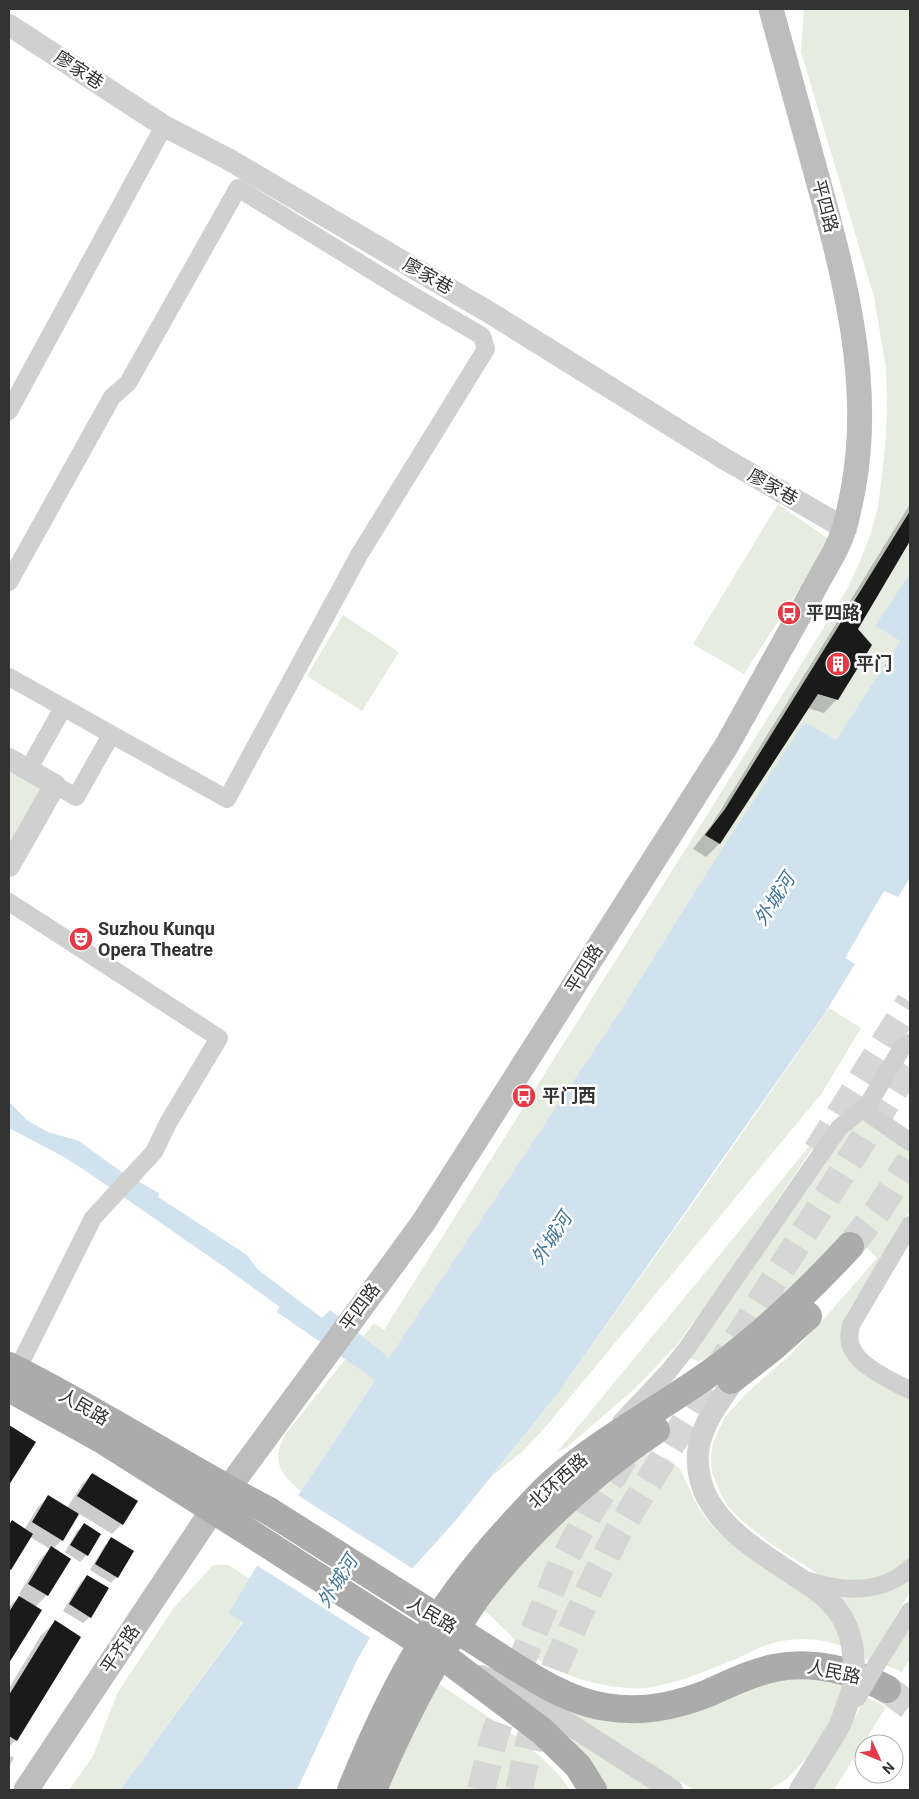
<svg xmlns="http://www.w3.org/2000/svg" width="919" height="1799" font-family="Roboto,'Noto Sans SC',sans-serif">
<rect width="100%" height="100%" fill="#fff"/>
<g fill="#e6ecdf">
<path d="M804 9H910V573L875 626 900 641 836 740 804 723 709 869 624 1005 301 1491C280 1474 271 1461 285 1435L374 1323 384 1330 804 660 847 589 858 566 870 536 878 507 882 475 886 437 887 402 886 368 874 297 801 52Z"/>
<path d="M778 504 827 538 814 566 744 674 693 644Z"/>
<path d="M343 615 399 652 362 711 307 676Z"/>
<path d="M9 772 45 791 9 857Z"/>
<path d="M829 1008 861 1028 822 1093 543 1430 522 1452 492 1476 558 1393 713 1175Z"/>
<path d="M835 1115 717 1290 675 1347 633 1390 566 1448 557 1452Z"/>
<path d="M863 1116 910 1146V1212L850 1308 841 1332V1344L845 1354 910 1398V1560L901 1568 873 1581 828 1579 813 1571 774 1546 741 1520 729 1508 722 1497 712 1472 711 1458 713 1443 725 1417 748 1392 792 1353 830 1312 877 1258 847 1230C810 1268 774 1306 733 1339 722 1348 712 1358 698 1361L689 1358 838 1139Z"/>
<path d="M650 1454 668 1459 680 1469 698 1507 707 1520 718 1532 734 1545 817 1595 848 1649C828 1638 795 1637 773 1643 761 1646 749 1653 738 1658 710 1669 682 1682 652 1687 621 1692 576 1681 549 1666 528 1655 501 1625 483 1609L508 1578 581 1500 643 1455Z"/>
<path d="M213 1565H229L250 1579 230 1613 243 1621 120 1790H69L93 1756 117 1694 173 1609Z"/>
<path d="M910 1575V1592L869 1661 862 1656 829 1591Z"/>
<path d="M910 1626V1659L902 1672 886 1665Z"/>
<path d="M771 1678 845 1679 833 1715 812 1752 787 1779 768 1790H695L659 1770 573 1716 577 1709Z"/>
<path d="M438 1683C479 1712 543 1748 570 1790H388L423 1711Z"/>
<path d="M867 1697 886 1707 834 1790H810Z"/>
<path d="M562 1728 660 1790H607L592 1766 558 1733Z"/>
</g>
<path fill="#cfe2ee" d="M910 573V878L898 897 884 891 845 958 855 964 825 1013 558 1393 457 1519 410 1571 358 1658 297 1790H120L243 1622 229 1613 301 1491 375 1380 277 1312 280 1307 223 1266 83 1169 64 1157 9 1128V1102L28 1121 48 1132 79 1141 123 1173 159 1193 158 1197 247 1255 257 1269 322 1318 330 1310 389 1358 624 1005 709 869 804 722 836 740 900 641 875 626Z"/>
<path fill="#fff" d="M296 1494 415 1570 372 1639 255 1564Z"/>
<g fill="#0003">
<path d="M910 504V539L856 629 837 699 824 713 808 708 719 844 706 857 693 849 712 824Z"/>
<path d="M9 1427 34 1442 9 1483Z"/>
<path d="M92 1474 122 1524 112 1534 78 1513 62 1540 53 1549 47 1595 35 1607 40 1610 9 1661V1607L21 1595 19 1594 41 1558 50 1549 30 1537 9 1570V1525L12 1522 24 1530 38 1507 48 1497 67 1508 82 1484Z"/>
<path d="M84 1525 87 1555 80 1562 65 1552 77 1531Z"/>
<path d="M112 1539 117 1577 111 1583 90 1570 105 1545Z"/>
<path d="M87 1577 90 1617 83 1623 63 1611 80 1583Z"/>
<path d="M55 1622 16 1740 9 1747V1688L41 1635Z"/>
<path d="M9 1755 14 1758 9 1767Z"/>
</g>
<g fill="#1a1a1a">
<path d="M910 511V541L858 629 872 645 838 700 818 694 720 844 705 835 725 809Z"/>
<path d="M9 1425 36 1442 9 1485Z"/>
<path d="M92 1473 138 1501 123 1525 77 1496Z"/>
<path d="M48 1495 79 1514 63 1541 32 1522Z"/>
<path d="M12 1520 33 1534 11 1570 9 1569V1525Z"/>
<path d="M84 1523 101 1534 88 1556 70 1545Z"/>
<path d="M111 1537 134 1551 118 1578 95 1564Z"/>
<path d="M51 1546 71 1559 48 1596 28 1584Z"/>
<path d="M87 1575 109 1588 91 1618 69 1604Z"/>
<path d="M19 1596 42 1610 9 1663V1612Z"/>
<path d="M55 1620 81 1637 17 1741 9 1736V1695Z"/>
</g>
<g fill="none" stroke-linecap="round" stroke-linejoin="round">
<g stroke="#d6d6d6" stroke-width="28" stroke-dasharray="28 14" stroke-linecap="butt">
<path d="M850 1246 877 1212 910 1161"/>
<path d="M887 1689 910 1706"/>
</g>
<g stroke="#d6d6d6" stroke-width="28" stroke-dasharray="28 14" stroke-linecap="butt">
<path d="M817 1151 910 1002"/>
<path d="M481 1790 495 1734 524 1655 561 1566 588 1515 628 1452"/>
<path d="M519 1790 530 1739 555 1668 592 1584 618 1532 696 1404 910 1065"/>
</g>
<g stroke="#d0d0d0" stroke-width="18">
<path d="M9 411 164 126"/>
<path d="M9 582 112 397 128 383 238 188 405 291 482 336 486 349 359 555 227 799 9 677"/>
<path d="M28 770 63 708"/>
<path d="M55 785 76 797 111 735"/>
<path d="M9 902 219 1038 168 1123 154 1152 93 1218 17 1370"/>
<path d="M869 1103 870 1112 874 1117 910 1142"/>
<path d="M910 1225 851 1325C849 1335 848 1344 854 1352 862 1367 895 1383 910 1390"/>
<path d="M621 1422 669 1371 687 1348 839 1128 869 1103 902 1048 910 1043"/>
<path d="M810 1581C844 1592 882 1594 910 1568"/>
<path d="M877 1664 910 1611"/>
</g>
<g stroke="#d0d0d0" stroke-width="22">
<path d="M9 25 164 126 228 159 492 314 723 458 846 529"/>
<path d="M9 759 55 785 9 866"/>
<path d="M737 1376C725 1394 709 1414 702 1435 695 1454 697 1472 704 1491 718 1524 750 1546 779 1565 808 1585 840 1599 850 1636 851 1642 853 1648 853 1654"/>
<path d="M481 1676 519 1692 672 1790"/>
<path d="M800 1790 840 1725 851 1694"/>
</g>
<path stroke="#bdbdbd" stroke-width="25" d="M26 1790 214 1508 423 1223 727 745 835 551C846 529 848 514 853 490 874 379 842 268 813 162 799 111 785 60 771 9"/>
<g stroke="#ababab" stroke-width="28">
<path d="M9 1366C98 1410 181 1465 269 1511"/>
<path d="M731 1380 771 1349 808 1316"/>
<path d="M9 1388 101 1439 253 1535"/>
<path d="M465 1635C507 1660 557 1700 606 1707 640 1713 675 1706 706 1694 729 1684 750 1673 774 1668 814 1660 851 1670 887 1689"/>
<path d="M448 1660 542 1731 578 1766 593 1790"/>
<path d="M351 1790C392 1689 436 1607 510 1527 524 1512 537 1497 552 1483 605 1436 669 1405 725 1362 771 1327 811 1288 850 1246"/>
<path d="M373 1790C396 1735 422 1682 454 1632 462 1619 470 1606 479 1594 530 1529 588 1476 656 1430"/>
</g>
<path stroke="#d0d0d0" stroke-width="18" d="M857 1698 877 1664"/>
<path stroke="#d0d0d0" stroke-width="22" d="M851 1694 855 1675 853 1654"/>
<g stroke="#ababab" stroke-width="28">
<path d="M269 1511 465 1635"/>
<path d="M253 1535 448 1660"/>
</g>
</g>
<defs>
<g id="bus-disc" transform="scale(1.25)"><circle r="9.5" fill="#e63946" stroke="#fff"/><path d="M-5-6H5V4H4V6H2V4H-2V6H-4V4H-5ZM-3.5-4V0h7V-4ZM-3.5 1.2v1.5H-2V1.2ZM2 1.2v1.5H3.5V1.2Z" fill="#fff"/></g>
<g id="building-disc" transform="scale(1.25)"><circle r="9.5" fill="#e63946" stroke="#fff"/><path d="M-4-6H4V6H1V3H-1V6H-4ZM-2.5-4.3h1.7v1.8h-1.7ZM.8-4.3h1.7v1.8H.8ZM-2.5-1h1.7V.8h-1.7ZM.8-1h1.7V.8H.8Z" fill="#fff"/></g>
<g id="theatre-disc" transform="scale(1.25)"><circle r="9.5" fill="#e63946" stroke="#fff"/><path d="M-5-5.5Q0-4 5-5.5V0Q5 5 0 6Q-5 5-5 0ZM-3.3-2.5H-1v1.5H-3.3ZM1-2.5H3.3v1.5H1ZM-2.8 1Q0 5.5 2.8 1Z" fill="#fff"/></g>
</defs>
<g fill-rule="evenodd">
<use href="#bus-disc" x="789" y="613"/>
<use href="#building-disc" x="838" y="664"/>
<use href="#theatre-disc" x="81" y="939"/>
<use href="#bus-disc" x="524" y="1096"/>
</g>
<g text-anchor="middle" stroke-width="5" stroke-linejoin="round" paint-order="stroke">
<g font-size="18" fill="#333" stroke="#fff">
<text transform="translate(79 70) rotate(33)" y="6">廖家巷</text>
<text transform="translate(825 206) rotate(75)" y="6">平四路</text>
<text transform="translate(428 276) rotate(30)" y="6">廖家巷</text>
<text transform="translate(773 487) rotate(30)" y="6">廖家巷</text>
<text transform="translate(584 969) rotate(-58)" y="6">平四路</text>
<text transform="translate(360 1307) rotate(-54)" y="6">平四路</text>
<text transform="translate(84 1407) rotate(30)" y="6">人民路</text>
<text transform="translate(558 1481) rotate(-42)" y="6">北环西路</text>
<text transform="translate(432 1615) rotate(31)" y="6">人民路</text>
<text transform="translate(120 1649) rotate(-56)" y="6">平齐路</text>
<text transform="translate(834 1672) rotate(12)" y="6">人民路</text>
</g>
<g font-size="18" font-weight="bold" fill="#333" stroke="#fff" text-anchor="start">
<text x="806" y="619">平四路</text>
<text x="856" y="670">平门</text>
<text x="98" y="935">Suzhou Kunqu<tspan x="98" dy="21">Opera Theatre</tspan></text>
<text x="542" y="1102">平门西</text>
</g>
<g font-size="19" font-style="italic" fill="#3f7597" stroke="#fff">
<text transform="translate(774 899) rotate(-57)" y="7">外城河</text>
<text transform="translate(551 1238) rotate(-57)" y="7">外城河</text>
<text transform="translate(337 1581) rotate(-58)" y="7">外城河</text>
</g>
</g>
<rect width="919" height="1799" fill="none" stroke="#333333" stroke-width="20"/>
<g transform="translate(879 1759) rotate(134)"><circle r="24" fill="#ffffff" stroke="#adadad"/>
<path d="M0-4L9 19L0 12L-9 19Z" fill="#e63946"/>
<text y="-8" font-size="14" font-weight="bold" text-anchor="middle" fill="#333333">N</text>
</g>
</svg>
